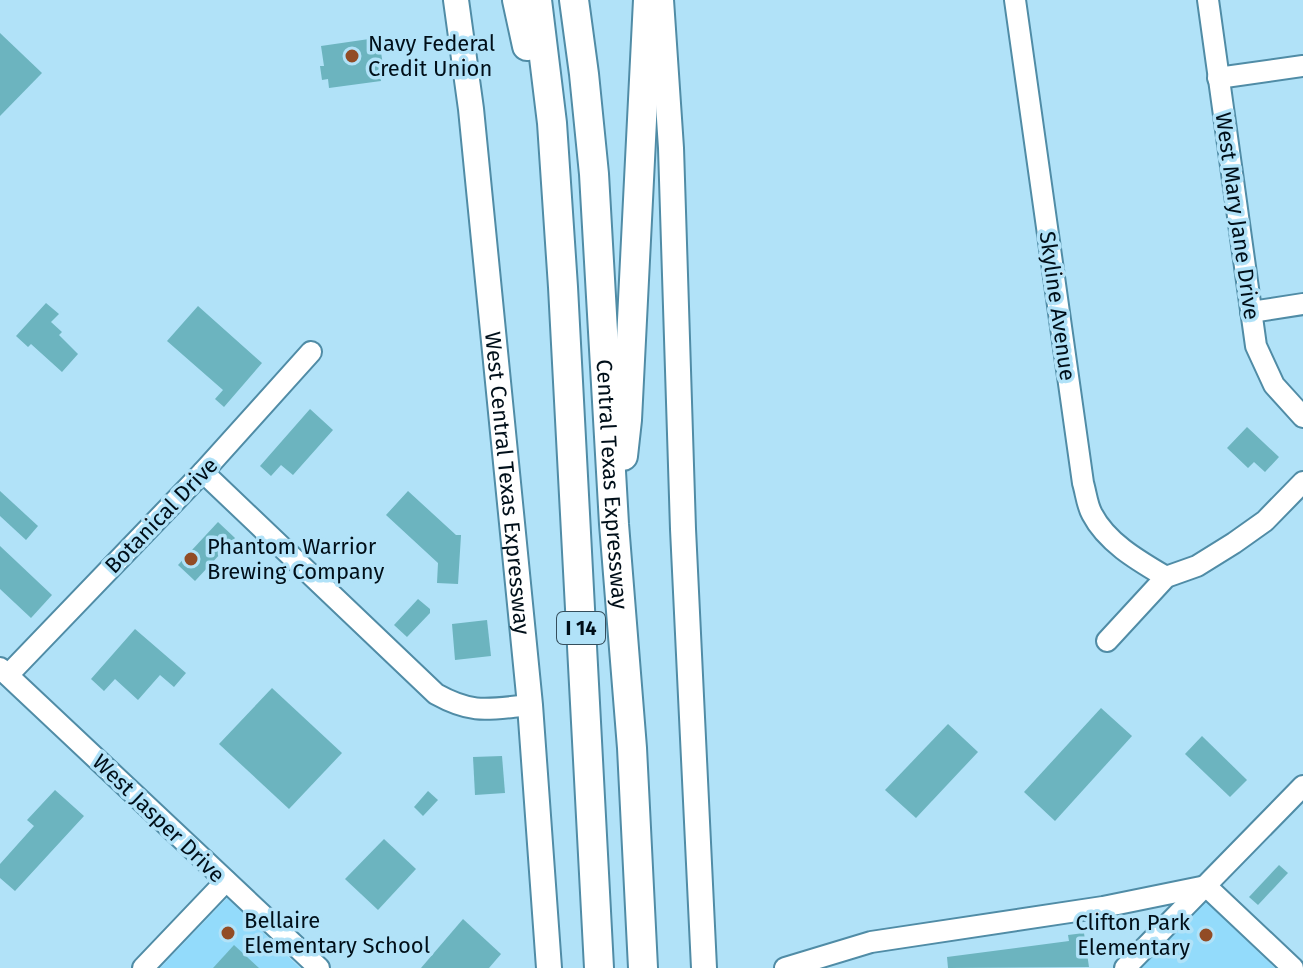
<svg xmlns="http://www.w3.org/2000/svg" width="1303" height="968" font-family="'Fira Sans',sans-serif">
<rect width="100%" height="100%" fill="#b1e2f8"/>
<g fill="#93dbfb">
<path d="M227 898 300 968H160Z"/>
<path d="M1205 901 1275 968H1138Z"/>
</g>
<g fill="#6cb4bf">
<path d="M0 33 42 73 0 116Z"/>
<path d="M376 38 377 46H380L383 65 379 66 381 81 329 88 328 79 322 80 320 66H324L321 46Z"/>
<path d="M46 303 59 314 51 322 62 332 59 335 78 354 62 372 31 344 28 347 16 336Z"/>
<path d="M198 306 262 363 224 407 215 399 223 390 167 341Z"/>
<path d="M310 409 333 430 293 475 281 465 271 476 260 466Z"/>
<path d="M1247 427 1279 457 1265 472 1254 462 1248 468 1227 448Z"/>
<path d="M0 491 38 526 26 540 0 516Z"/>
<path d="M408 491 456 535H461L458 584 437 583 438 563 386 515Z"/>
<path d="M218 522 235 538 195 581 178 565Z"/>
<path d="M0 546 52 595 31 618 0 589Z"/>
<path d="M418 599 430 609V613L407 637 394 625Z"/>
<path d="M487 620 491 656 455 660 452 624Z"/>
<path d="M135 629 186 673 174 687 160 675 138 700 115 679 104 691 91 679Z"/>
<path d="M272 688 342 753 289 809 219 744Z"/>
<path d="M1101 708 1132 736 1055 821 1024 792Z"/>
<path d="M948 724 978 752 916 818 885 790Z"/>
<path d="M1202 736 1247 780 1230 797 1185 754Z"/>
<path d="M502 756 505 793 475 795 473 757Z"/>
<path d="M55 790 84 816 15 891 0 878V864L34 826 27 820Z"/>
<path d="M428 791 438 800 423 816 414 807Z"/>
<path d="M384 839 416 869 378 910 345 879Z"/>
<path d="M1279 865 1288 873 1258 905 1249 897Z"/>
<path d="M463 919 501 954 489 968H421Z"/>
<path d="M1084 933 1089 967 948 968 947 957 1069 941 1068 935Z"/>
<path d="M234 945 259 968H213Z"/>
</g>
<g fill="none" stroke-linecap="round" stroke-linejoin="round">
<g stroke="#508ca6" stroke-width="24">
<g id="minor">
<path d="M1015 0 1083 483C1086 493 1087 505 1092 514 1107 543 1139 561 1166 577"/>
<path d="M1208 0 1256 346 1274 385 1303 417"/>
<path d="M1218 78 1303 66"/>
<path d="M1251 312 1303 304"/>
<path d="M203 472 436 694C474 715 489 709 530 705"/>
<path d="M1107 641 1166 577 1197 566 1234 543 1265 521 1303 482"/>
<path d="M0 668 319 968"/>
<path d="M8 675 203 472 311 352"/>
<path d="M143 968 226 881"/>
<path d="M785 968 871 942 1103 907 1206 886 1293 968"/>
<path d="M1125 968 1303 786"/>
</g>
</g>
<g stroke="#508ca6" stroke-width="28">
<g id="major">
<path id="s1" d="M456 0 471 109 530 705 549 968"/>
<path d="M661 0 671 148 683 529 704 968"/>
</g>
</g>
<g stroke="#508ca6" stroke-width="32">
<g id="highway">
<path d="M517 0 527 46"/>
<path d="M537 0 552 123 563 287 599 968"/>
<path id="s2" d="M574 0 584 74 594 174 614 524 632 748 643 968"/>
<path d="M623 456 627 420 648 0"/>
</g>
</g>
<use href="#minor" stroke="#fff" stroke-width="20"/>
<use href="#major" stroke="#fff" stroke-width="24"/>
<use href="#highway" stroke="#fff" stroke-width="28"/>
</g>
<g fill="#924c25" stroke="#b1e2f8" stroke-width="3">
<circle cx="352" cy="56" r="8"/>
<circle cx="191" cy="559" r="8"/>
<circle cx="228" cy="933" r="8"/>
<circle cx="1206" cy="935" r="8"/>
</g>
<g text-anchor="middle" stroke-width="7" stroke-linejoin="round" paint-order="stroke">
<rect fill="#b1e2f8" stroke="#354e5c" stroke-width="2" x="557" y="612" width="48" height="32" rx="6"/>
<g font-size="20" font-weight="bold" fill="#000f19">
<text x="581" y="635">I 14</text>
</g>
<g font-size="22" fill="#000f19" stroke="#b1e2f8" text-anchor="start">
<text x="368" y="51">Navy Federal<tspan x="368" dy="25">Credit Union</tspan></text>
<text x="207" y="554">Phantom Warrior<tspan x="207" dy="25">Brewing Company</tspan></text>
<text x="244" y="928">Bellaire<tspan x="244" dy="25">Elementary School</tspan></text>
<text x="1190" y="930" text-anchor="end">Clifton Park<tspan x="1190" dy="25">Elementary</tspan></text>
</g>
<g font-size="22" fill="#000f19" stroke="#b1e2f8">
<text transform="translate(1238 216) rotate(82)" y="8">West Mary Jane Drive</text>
<text transform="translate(1058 306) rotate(82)" y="8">Skyline Avenue</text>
<text dy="8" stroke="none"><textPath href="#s1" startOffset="486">West Central Texas Expressway</textPath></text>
<text dy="8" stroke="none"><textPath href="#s2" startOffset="486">Central Texas Expressway</textPath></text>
<text transform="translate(161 515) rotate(-46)" y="8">Botanical Drive</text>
<text transform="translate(159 818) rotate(44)" y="8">West Jasper Drive</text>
</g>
</g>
</svg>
